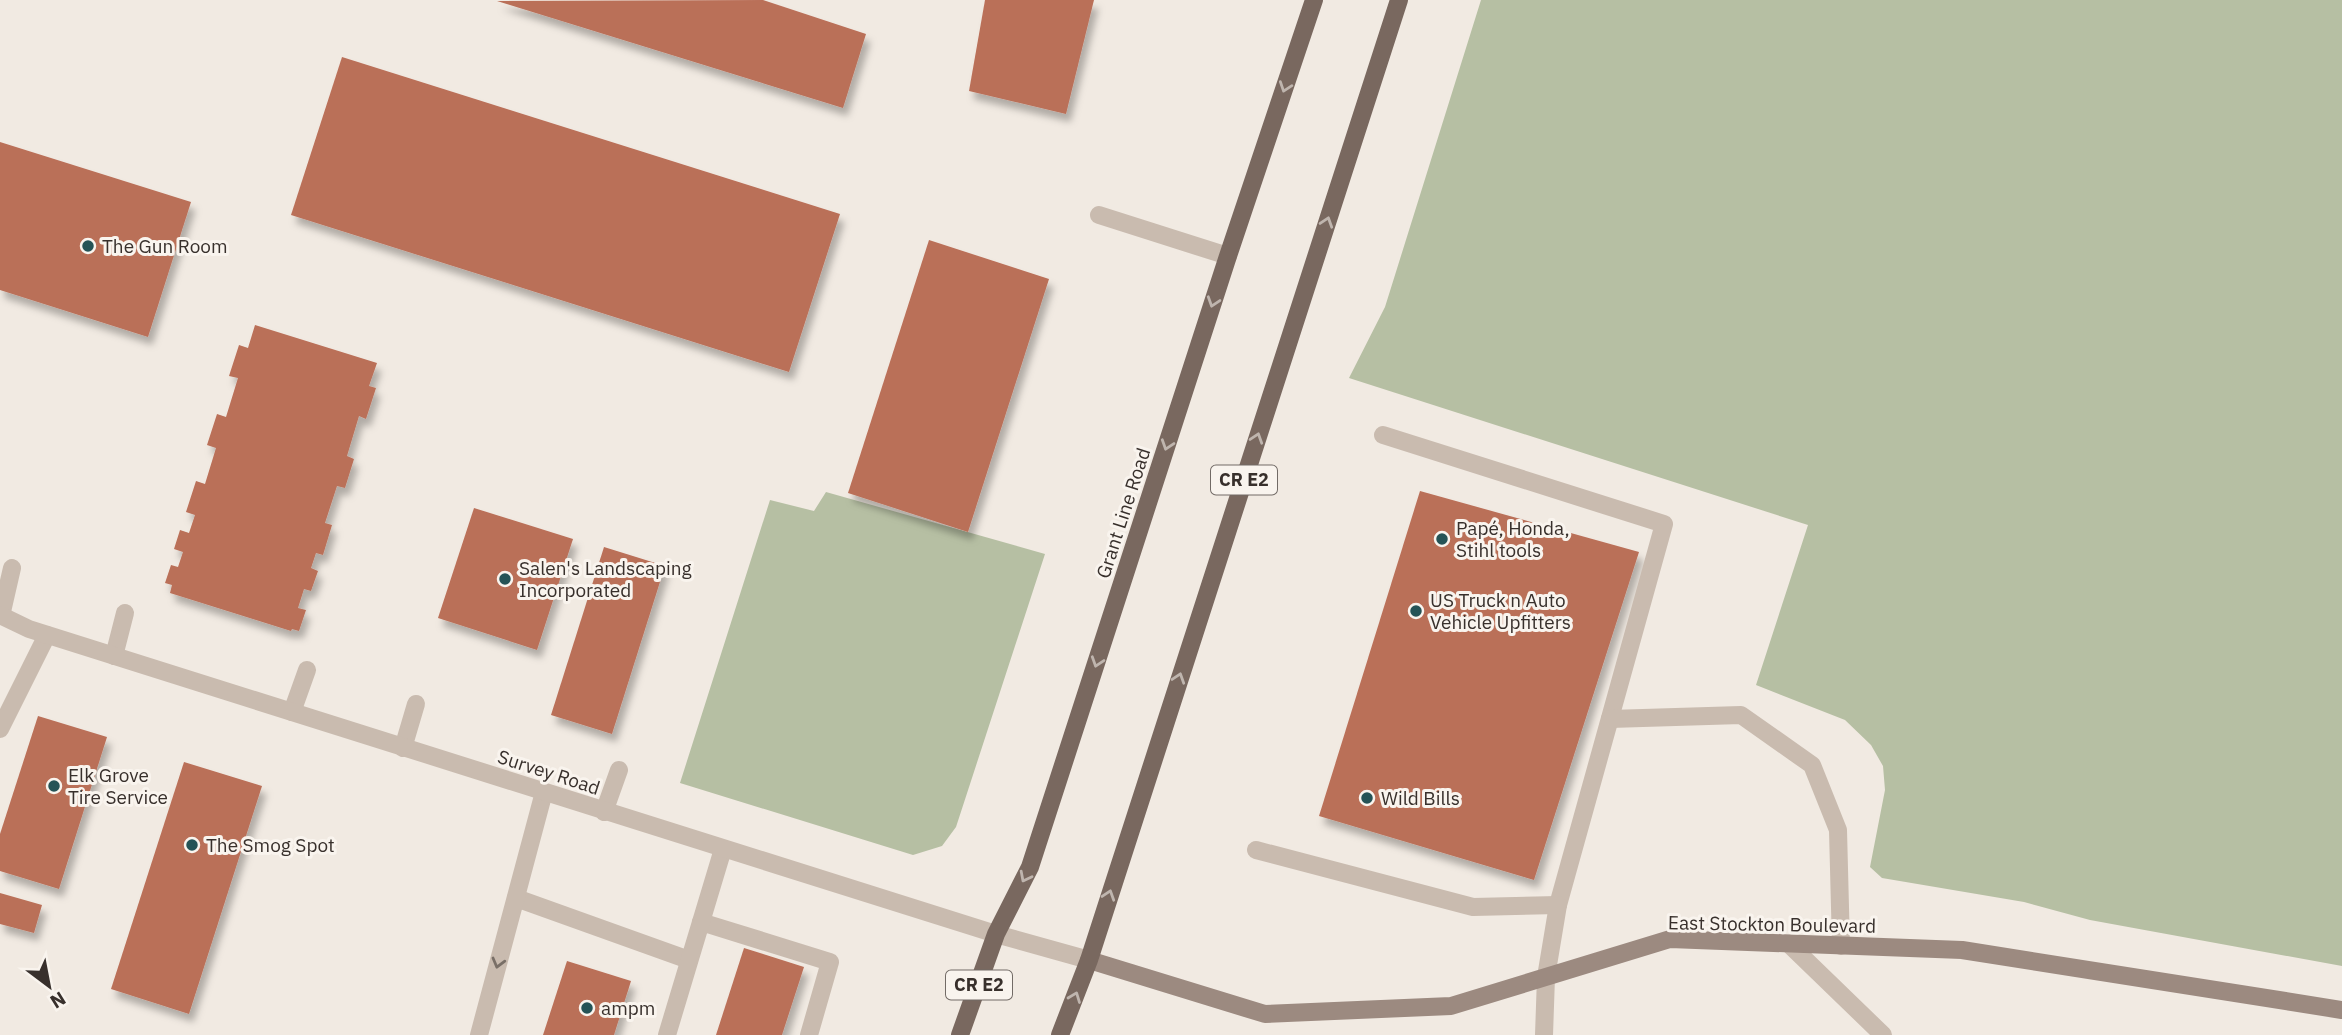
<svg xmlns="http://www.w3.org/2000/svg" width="2342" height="1035" font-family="'IBM Plex Sans',sans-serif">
<defs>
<filter id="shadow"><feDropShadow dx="4.5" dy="8" stdDeviation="3.5" flood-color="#0004"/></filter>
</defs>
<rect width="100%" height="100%" fill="#f1eae2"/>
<g fill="#b6bfa3">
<path d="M1481 0H2342V966L2090 920 2024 902 1882 878 1870 867 1885 790 1883 766 1871 745 1845 720 1756 685 1808 525 1349 378 1385 307Z"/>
<path d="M826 492 1045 554 956 827 942 846 913 855 680 783 770 500 814 511Z"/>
</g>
<g fill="#ba6f58" filter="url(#shadow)">
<path d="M763 0 866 34 843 108 497 1Z"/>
<path d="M985 0H1094L1066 114 969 91Z"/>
<path d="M342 57 840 214 789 372 291 215Z"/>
<path d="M0 142 191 202 148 337 0 290Z"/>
<path d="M929 240 1049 279 968 532 848 493Z"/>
<path d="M255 325 377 363 369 386 376 388 366 419 359 416 347 456 354 459 345 488 337 486 325 523 332 525 323 555 316 553 311 568 318 571 311 591 304 589 298 608 306 610 299 631 292 629 291 631 170 593 172 585 165 583 171 565 178 567 183 552 174 549 180 530 189 533 195 515 186 512 196 481 205 484 216 448 207 445 217 414 226 417 238 378 229 376 239 345 248 348Z"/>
<path d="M1420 491 1639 552 1534 880 1319 816Z"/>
<path d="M474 508 573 539 537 650 438 618Z"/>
<path d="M604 547 665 566 612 734 551 715Z"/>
<path d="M38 716 107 737 59 889 0 871V834Z"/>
<path d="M184 762 262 786 189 1014 111 989Z"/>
<path d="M0 893 42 905 34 933 0 924Z"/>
<path d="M744 948 804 967 782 1035H716Z"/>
<path d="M567 961 631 981 614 1035H543Z"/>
</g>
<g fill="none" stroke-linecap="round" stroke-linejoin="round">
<g stroke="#c9bbaf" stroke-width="18">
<path d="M1099 215 1228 256"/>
<path d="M1383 435 1664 524 1558 905"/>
<path d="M1 616 12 568"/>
<path d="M114 656 125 613"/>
<path d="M292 712 307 670"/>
<path d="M1610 719 1741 715 1812 765 1838 830 1841 946"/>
<path d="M0 729 47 635"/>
<path d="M403 748 416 704"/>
<path d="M604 812 619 770"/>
<path d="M1256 850 1473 907 1558 905 1546 977 1544 1035"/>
<path d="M516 898 689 960"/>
<path d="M701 922 830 962 809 1035"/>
<path d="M996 934 1089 960"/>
<path d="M1789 944 1883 1035"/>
<path d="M479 1035 544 792"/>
<path d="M667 1035 723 849"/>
</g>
<path stroke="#c9bbaf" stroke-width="18" d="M0 615 29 629 996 934"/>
<path stroke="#9c8a80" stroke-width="18" d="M1089 960 1265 1014 1451 1006 1670 939 1962 950 2342 1010"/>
<g stroke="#79685f" stroke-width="18">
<path d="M960 1035 996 934 1030 867 1228 256 1314 0"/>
<path d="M1060 1035 1089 960 1399 0"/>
</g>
</g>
<defs><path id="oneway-chevron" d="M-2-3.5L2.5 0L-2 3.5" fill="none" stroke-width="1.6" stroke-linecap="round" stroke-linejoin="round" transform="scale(1.75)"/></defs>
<g stroke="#bfb5ae">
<use href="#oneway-chevron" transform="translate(1285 87) rotate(109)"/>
<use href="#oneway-chevron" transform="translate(1327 222) rotate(-72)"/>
<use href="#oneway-chevron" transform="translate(1213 302) rotate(108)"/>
<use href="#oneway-chevron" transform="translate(1257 438) rotate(-72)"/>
<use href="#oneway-chevron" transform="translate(1167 445) rotate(108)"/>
<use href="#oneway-chevron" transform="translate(1097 662) rotate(108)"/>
<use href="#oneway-chevron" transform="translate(1179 678) rotate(-72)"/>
<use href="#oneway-chevron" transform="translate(1025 877) rotate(117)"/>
<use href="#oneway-chevron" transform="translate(1109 895) rotate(-72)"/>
<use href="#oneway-chevron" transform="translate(1075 997) rotate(-69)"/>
</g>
<use stroke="#796f67" href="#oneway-chevron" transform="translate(498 963) rotate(105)"/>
<g fill="#255356" stroke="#f9f4ee" stroke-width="2.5">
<circle cx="88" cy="246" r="7"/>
<circle cx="1442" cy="539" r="7"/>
<circle cx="505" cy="579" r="7"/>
<circle cx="1416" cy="611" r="7"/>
<circle cx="54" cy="786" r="7"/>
<circle cx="1367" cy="798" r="7"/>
<circle cx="192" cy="845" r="7"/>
<circle cx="587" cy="1008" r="7"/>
</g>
<g text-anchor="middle" stroke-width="6" stroke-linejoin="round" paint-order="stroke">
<g fill="#f9f4ee" stroke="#726b66" stroke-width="2">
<rect x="1211" y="465.5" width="66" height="29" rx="5"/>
<rect x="946" y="970.5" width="66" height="29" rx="5"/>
</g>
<g font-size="18" font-weight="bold" fill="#38302c">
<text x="1244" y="486">CR E2</text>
<text x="979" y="991">CR E2</text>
</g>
<g font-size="19" fill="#38302c" stroke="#f9f4ee" text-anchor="start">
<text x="102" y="253">The Gun Room</text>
<text x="1456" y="535">Papé, Honda,<tspan x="1456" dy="22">Stihl tools</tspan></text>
<text x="519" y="575">Salen's Landscaping<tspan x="519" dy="22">Incorporated</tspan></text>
<text x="1430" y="607">US Truck n Auto<tspan x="1430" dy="22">Vehicle Upfitters</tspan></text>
<text x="68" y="782">Elk Grove<tspan x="68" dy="22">Tire Service</tspan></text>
<text x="1381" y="805">Wild Bills</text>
<text x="206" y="852">The Smog Spot</text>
<text x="601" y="1015">ampm</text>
</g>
<g font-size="19" fill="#38302c" stroke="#f9f4ee">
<text transform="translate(1123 513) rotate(-72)" y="7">Grant Line Road</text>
<text transform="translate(549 772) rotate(18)" y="7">Survey Road</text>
<text transform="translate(1772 924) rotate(1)" y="7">East Stockton Boulevard</text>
</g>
</g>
<g transform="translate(49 986) rotate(148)" stroke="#f9f4ee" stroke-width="5" paint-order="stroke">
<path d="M0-5L12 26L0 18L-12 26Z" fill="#38302c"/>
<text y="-10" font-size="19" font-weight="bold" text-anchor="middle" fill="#38302c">N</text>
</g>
</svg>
